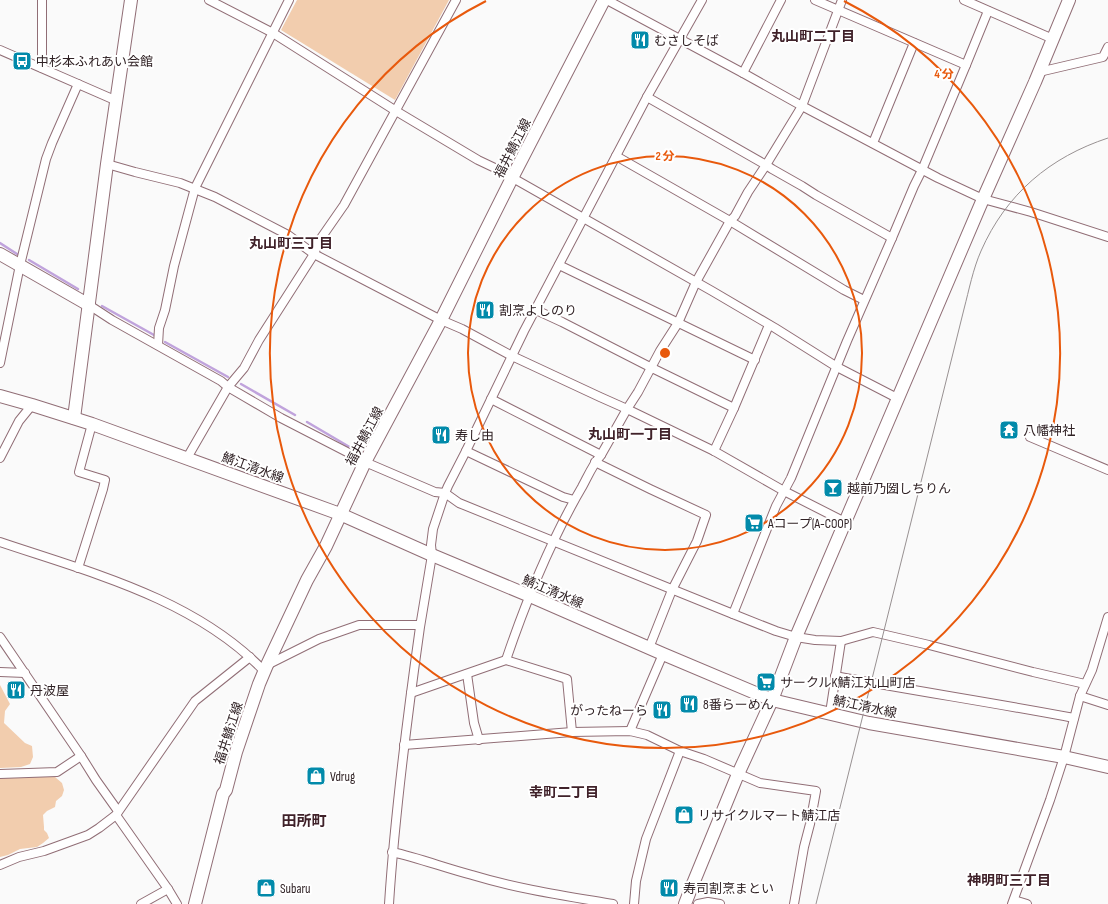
<svg xmlns="http://www.w3.org/2000/svg" width="1108" height="904" font-family="'Sofia Sans Condensed','Noto Sans JP',sans-serif">
<rect width="100%" height="100%" fill="#fafafa"/>
<g fill="#f2cdae">
<path d="M297 0H449L395 100 281 30Z"/>
<path d="M0 685 10 704 5 711 4 723 25 743 32 746 33 757 30 764 21 767 0 768Z"/>
<path d="M9 776 55 777 62 783 64 790 62 796 56 801 55 807 47 811 43 815 44 827V830L47 833 49 838 43 843 37 847 20 849 8 855 0 857V778Z"/>
</g>
<g fill="none" stroke-linecap="round" stroke-linejoin="round">
<g stroke="#c0a3dc" stroke-width="2.5">
<path d="M0 243 17 254"/>
<path d="M29 260 78 289"/>
<path d="M102 306 154 335"/>
<path d="M165 342 228 377"/>
<path d="M241 384 295 415"/>
<path d="M307 422 358 452"/>
</g>
<g stroke="#916e76" stroke-width="10">
<g id="street">
<path d="M42 0V68"/>
<path d="M209 0 273 33 396 111 478 160 497 169 712 291 775 328 837 367 899 399"/>
<path d="M607 0 743 73 802 106 938 178 983 199 1031 212 1108 237"/>
<path d="M815 0 966 65"/>
<path d="M964 0 1053 39"/>
<path d="M0 50 117 101"/>
<path d="M1039 72 1103 57 1108 47"/>
<path d="M743 73 781 0"/>
<path d="M647 97 766 165 772 169 802 186 816 195 892 238"/>
<path d="M873 143 914 43"/>
<path d="M616 156 730 221 844 290 864 300"/>
<path d="M107 164 135 172 180 183 215 197 288 235 314 254 441 320 462 329 512 356 600 397 627 409 714 451 784 491 845 522"/>
<path d="M559 265 755 360"/>
<path d="M89 305 112 320 221 381 228 387 281 418 347 452 365 462 435 492 445 493 459 503 733 614 776 631 796 637 815 640 841 641 873 632 929 645 1033 672 1085 684"/>
<path d="M536 310 562 322 652 368 734 408"/>
<path d="M158 345 159 328 165 310 174 266 195 188 289 0"/>
<path d="M0 363 20 265 46 159 52 143 78 84"/>
<path d="M491 399 601 455"/>
<path d="M1030 437 1108 470"/>
<path d="M466 451 563 497 574 500"/>
<path d="M714 451 734 408 769 325"/>
<path d="M0 458 19 421 32 405"/>
<path d="M187 458 228 387 244 368 259 340 314 254 319 241 344 205 456 0"/>
<path d="M595 462 650 489 706 515 697 541 672 590 649 648"/>
<path d="M0 542C92 573 195 599 264 671"/>
<path d="M78 568 103 489 105 480 79 472 92 424"/>
<path d="M733 614 776 506 791 478 847 341 892 238 914 186 922 170 966 65 988 11"/>
<path d="M0 637 81 756 96 780 118 811"/>
<path d="M506 660C526 601 551 540 582 487 588 476 593 464 601 455L627 409 638 392 660 351 678 323 696 282 730 221 735 216 748 192 766 165 802 106 842 0"/>
<path d="M267 665 319 639 359 625H420"/>
<path d="M0 672 25 673"/>
<path d="M467 674 474 723 479 740"/>
<path d="M835 676C915 691 995 703 1074 718"/>
<path d="M411 693 506 660 567 679 572 732"/>
<path d="M1080 696 1108 705"/>
<path d="M830 713 841 641"/>
<path d="M630 731 663 654"/>
<path d="M404 745 572 732 630 731 647 735 680 751 704 759 760 783 816 791 810 824 804 847 794 904"/>
<path d="M0 774 57 772 81 756"/>
<path d="M116 815 168 889 177 904"/>
<path d="M392 852C419 858 445 868 472 875 518 889 566 896 613 904"/>
<path d="M0 865 19 857 44 851 88 835 99 828 116 815 195 701 250 657"/>
<path d="M1014 900 1027 904"/>
<path d="M141 904 168 889"/>
<path d="M389 904C395 811 407 719 420 627 424 603 428 579 432 555L431 545 433 529 445 493 448 486 466 451 524 331 647 97 702 0"/>
<path d="M634 904 636 881 646 839 680 751"/>
<path d="M698 904 708 902 720 904"/>
<path d="M1012 904 1050 800 1064 757 1080 696 1092 670 1108 617"/>
</g>
</g>
<g stroke="#916e76" stroke-width="14">
<g id="secondary">
<path d="M0 254 89 305"/>
<path d="M0 396 32 405 92 424 340 514 432 555 530 596 663 654 772 700 869 723 1064 757 1108 767"/>
<path d="M74 418 107 164 131 0"/>
<path d="M195 904 223 794 226 790 236 752 259 684 267 665 307 580 326 546 365 462 441 320 512 178 604 0"/>
<path d="M685 904 690 891 738 774 772 700 796 637 983 199 1035 82 1069 0"/>
</g>
</g>
<use href="#street" stroke="#fff" stroke-width="8"/>
<use href="#secondary" stroke="#fff" stroke-width="12"/>
<path stroke="#989192" stroke-width="1" d="M816 904 964 309C969 290 973 269 981 251 1006 194 1050 157 1108 138"/>
</g>
<g fill="none" stroke="#e8590c" stroke-width="2">
<circle cx="665" cy="353" r="197"/>
<path d="M844 1A395 395 0 1 1 486 1"/>
</g>
<defs>
<g id="restaurant-square" transform="scale(1)"><rect x="-9" y="-9" width="18" height="18" rx="4" fill="#028aaa" stroke="#fff"/><path d="M-5-6h1v4h1v-4h1v4h1v-4h1v5L-1.5 .5V6h-2V.5L-5-1ZM5-6V6H3V1.5H1.5Q1.5-4 5-6Z" fill="#fff"/></g>
<g id="bus-square" transform="scale(1)"><rect x="-9" y="-9" width="18" height="18" rx="4" fill="#028aaa" stroke="#fff"/><path d="M-5-6H5V4H4V6H2V4H-2V6H-4V4H-5ZM-3.5-4V0h7V-4ZM-3.5 1.2v1.5H-2V1.2ZM2 1.2v1.5H3.5V1.2Z" fill="#fff"/></g>
<g id="temple-square" transform="scale(1)"><rect x="-9" y="-9" width="18" height="18" rx="4" fill="#028aaa" stroke="#fff"/><path d="M0-6L5-2H3V0L6.5 2.5H4V6H1.5V3h-3V6H-4V2.5H-6.5L-3 0V-2H-5Z" fill="#fff"/></g>
<g id="bar-square" transform="scale(1)"><rect x="-9" y="-9" width="18" height="18" rx="4" fill="#028aaa" stroke="#fff"/><path d="M-6-5H6L.8 .8V4.5H3.5V6h-7V4.5H-.8V.8Z" fill="#fff"/></g>
<g id="supermarket-square" transform="scale(1)"><rect x="-9" y="-9" width="18" height="18" rx="4" fill="#028aaa" stroke="#fff"/><path d="M-6-5.5h2.5l.6 2H6L4.5 2H-2.5L-4.4-4H-6ZM-1.5 3.2a1.3 1.3 0 1 0 .1 0ZM3 3.2a1.3 1.3 0 1 0 .1 0Z" fill="#fff"/></g>
<g id="shop-square" transform="scale(1)"><rect x="-9" y="-9" width="18" height="18" rx="4" fill="#028aaa" stroke="#fff"/><path d="M-5-2.5h2.3a2.7 3.5 0 0 1 5.4 0H5L5.5 6h-11ZM-1.5-2.5h3a1.5 2.3 0 0 0-3 0Z" fill="#fff"/></g>
</defs>
<g fill-rule="evenodd">
<use href="#restaurant-square" x="640" y="40"/>
<use href="#bus-square" x="22" y="61"/>
<use href="#restaurant-square" x="485" y="310"/>
<use href="#temple-square" x="1009" y="430"/>
<use href="#restaurant-square" x="441" y="435"/>
<use href="#bar-square" x="833" y="488"/>
<use href="#supermarket-square" x="754" y="523"/>
<use href="#supermarket-square" x="766" y="682"/>
<use href="#restaurant-square" x="16" y="690"/>
<use href="#restaurant-square" x="689" y="704"/>
<use href="#restaurant-square" x="662" y="710"/>
<use href="#shop-square" x="316" y="776"/>
<use href="#shop-square" x="684" y="815"/>
<use href="#shop-square" x="266" y="888"/>
<use href="#restaurant-square" x="669" y="888"/>
</g>
<g text-anchor="middle" stroke-width="4" stroke-linejoin="round" paint-order="stroke">
<g font-size="13" fill="#302225" stroke="#fff" text-anchor="start">
<text x="654" y="45">むさしそば</text>
<text x="36" y="66">中杉本ふれあい会館</text>
<text x="499" y="315">割烹よしのり</text>
<text x="1023" y="435">八幡神社</text>
<text x="455" y="440">寿し由</text>
<text x="847" y="493">越前乃圀しちりん</text>
<text x="768" y="528">Aコープ(A-COOP)</text>
<text x="780" y="687">サークルK鯖江丸山町店</text>
<text x="30" y="695">丹波屋</text>
<text x="703" y="709">8番らーめん</text>
<text x="648" y="715" text-anchor="end">がったねーら</text>
<text x="330" y="781">Vdrug</text>
<text x="698" y="820">リサイクルマート鯖江店</text>
<text x="280" y="893">Subaru</text>
<text x="683" y="893">寿司割烹まとい</text>
</g>
<g font-size="13" fill="#302225" stroke="#fff">
<text transform="translate(512 148) rotate(-63)" y="5">福井鯖江線</text>
<text transform="translate(364 436) rotate(-62)" y="5">福井鯖江線</text>
<text transform="translate(253 467) rotate(20)" y="5">鯖江清水線</text>
<text transform="translate(553 591) rotate(23)" y="5">鯖江清水線</text>
<text transform="translate(865 706) rotate(12)" y="5">鯖江清水線</text>
<text transform="translate(228 733) rotate(-72)" y="5">福井鯖江線</text>
</g>
<g font-size="14" font-weight="bold" fill="#40222a" stroke="#fff">
<text x="813" y="41">丸山町二丁目</text>
<text x="291" y="248">丸山町三丁目</text>
<text x="630" y="439">丸山町一丁目</text>
<text x="564" y="797">幸町二丁目</text>
<text x="1009" y="885">神明町三丁目</text>
</g>
<g font-size="15" font-weight="bold" fill="#40222a" stroke="#fff">
<text x="304" y="826">田所町</text>
</g>
</g>
<circle cx="665" cy="353" r="6" fill="#e8590c" stroke="#fff" stroke-width="2"/>
<g font-size="12" text-anchor="middle" font-weight="bold" fill="#e8590c" stroke="#fff" stroke-width="4" stroke-linejoin="round" paint-order="stroke">
<text x="944" y="78">4 分</text>
<text x="665" y="160">2 分</text>
</g>
</svg>
